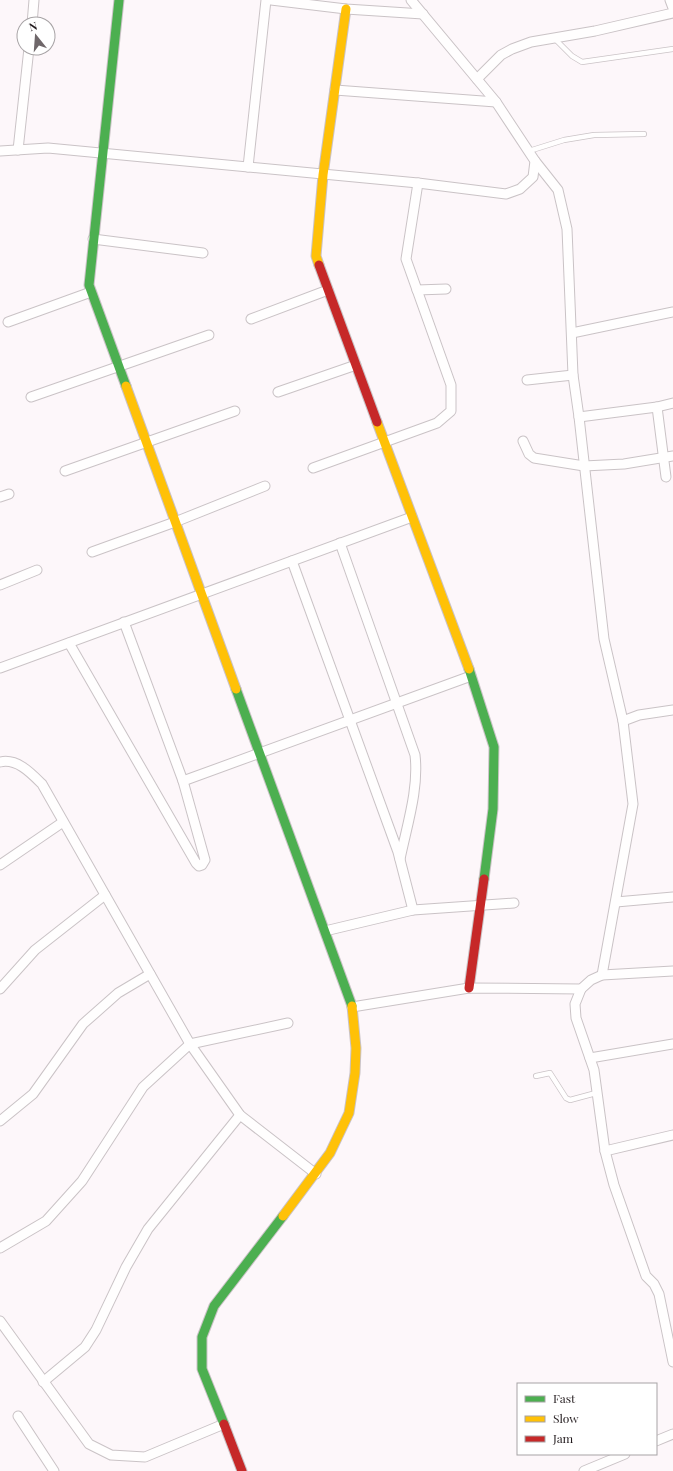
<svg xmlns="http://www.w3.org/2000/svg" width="673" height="1471" font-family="'Playfair Display',serif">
<rect width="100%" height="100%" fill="#fdf7fa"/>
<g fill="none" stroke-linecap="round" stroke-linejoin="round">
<g stroke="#cac3c6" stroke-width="6">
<g id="lane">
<path d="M554 38 572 56 582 62 673 49"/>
<path d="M529 151 564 140 594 135 644 134"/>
<path d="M536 1076 550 1073 566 1098 570 1100 596 1093"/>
</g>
</g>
<g stroke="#cac3c6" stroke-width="11">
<g id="street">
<path d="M271 0 346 9 423 14"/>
<path d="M670 0 673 8"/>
<path d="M32 24 34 0"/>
<path d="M477 79 501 55 512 49 531 42 595 31 673 13"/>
<path d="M335 90 496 102"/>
<path d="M18 150 29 48"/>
<path d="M0 151 48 148 418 183 506 194 520 189 533 177 535 161 496 102 411 0"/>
<path d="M535 161 558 190 567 229 573 375 579 417 604 639 623 721 633 804 602 975"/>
<path d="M248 167 266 0"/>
<path d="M93 239 203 253"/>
<path d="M417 290 446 289"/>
<path d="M251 319 328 290"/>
<path d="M8 322 91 292"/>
<path d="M572 333 673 312"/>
<path d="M527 380 573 375"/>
<path d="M278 392 356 365"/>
<path d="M31 397 209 335"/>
<path d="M657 407 666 477"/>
<path d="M579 417 657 407 673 403"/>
<path d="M523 441 529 454 534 458 584 466 624 464 673 456"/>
<path d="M313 468 437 423 451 411V385L406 259 418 183"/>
<path d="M65 471 235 411"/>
<path d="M0 497 9 494"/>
<path d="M340 543 415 755C419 789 407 825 400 859"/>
<path d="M92 552 175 522 265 486"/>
<path d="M292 561 398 852 413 910"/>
<path d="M0 585 37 570"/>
<path d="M69 643 196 863 199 866 202 865 205 860 183 781 124 622"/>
<path d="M0 668 412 517"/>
<path d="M623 721 639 715 673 710"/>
<path d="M0 762C17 758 31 773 42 784L190 1044 240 1115 316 1174"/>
<path d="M183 781 471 676"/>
<path d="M0 865 63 822"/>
<path d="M616 902 673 897"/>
<path d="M325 931 413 910 514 903"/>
<path d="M0 989 35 950 105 895"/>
<path d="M581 989 575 1004 576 1018 594 1070 605 1151 614 1185 646 1276 654 1284 659 1294 673 1362"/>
<path d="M352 1007 469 988 581 989 591 980 602 975 673 971"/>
<path d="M590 1058 673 1044"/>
<path d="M0 1121 33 1094 83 1024 118 993 150 974"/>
<path d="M605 1151 673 1135"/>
<path d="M0 1248 46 1221 82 1181 143 1087 190 1044 288 1023"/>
<path d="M0 1321 89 1444 111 1455 145 1457 224 1424"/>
<path d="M43 1382 85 1347 96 1330 126 1267 148 1229 240 1115"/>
<path d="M18 1416 54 1471"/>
<path d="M656 1441 673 1434"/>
<path d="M584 1471 625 1454"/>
</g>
</g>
<g stroke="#cac3c6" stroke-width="11">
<g id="fast">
<path d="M119 0 89 285 126 386"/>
<path d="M469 669 494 747 493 809 484 879"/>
<path d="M236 689 352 1006"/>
<path d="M224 1424 202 1369V1337L214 1306 283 1216"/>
</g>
</g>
<g stroke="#cac3c6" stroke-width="11">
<g id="slow">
<path d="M319 265 316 256 323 175 346 9"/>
<path d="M126 386 236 689"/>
<path d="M377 422 469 669"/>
<path d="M283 1216 330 1153 349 1113 355 1073 356 1048 352 1006"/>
</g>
</g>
<g stroke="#cac3c6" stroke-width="11">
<g id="jam">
<path d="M319 265 377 422"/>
<path d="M469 988 484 879"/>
<path d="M224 1424 242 1471"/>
</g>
</g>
<use href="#lane" stroke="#fffefe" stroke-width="4.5"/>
<use href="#street" stroke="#fffefe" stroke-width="9"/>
<use href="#fast" stroke="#4caf50" stroke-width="9"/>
<use href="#slow" stroke="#ffc107" stroke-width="9"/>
<use href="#jam" stroke="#c62828" stroke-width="9"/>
</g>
<rect x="517" y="1383" width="140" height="72" fill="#ffffff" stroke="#a7a3a5"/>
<rect x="525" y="1396" width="20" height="6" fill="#4caf50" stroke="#a7a3a5"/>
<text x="553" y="1403" font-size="12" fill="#221a1d">Fast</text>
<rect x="525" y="1416" width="20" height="6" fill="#ffc107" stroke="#a7a3a5"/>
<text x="553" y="1423" font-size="12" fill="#221a1d">Slow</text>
<rect x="525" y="1436" width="20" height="6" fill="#c62828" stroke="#a7a3a5"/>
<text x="553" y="1443" font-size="12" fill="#221a1d">Jam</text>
<g transform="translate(36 36) rotate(343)"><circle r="19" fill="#ffffff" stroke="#a7a3a5"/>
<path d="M0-3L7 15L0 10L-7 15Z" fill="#6f676a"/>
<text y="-6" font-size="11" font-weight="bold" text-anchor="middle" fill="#221a1d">N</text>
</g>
</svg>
